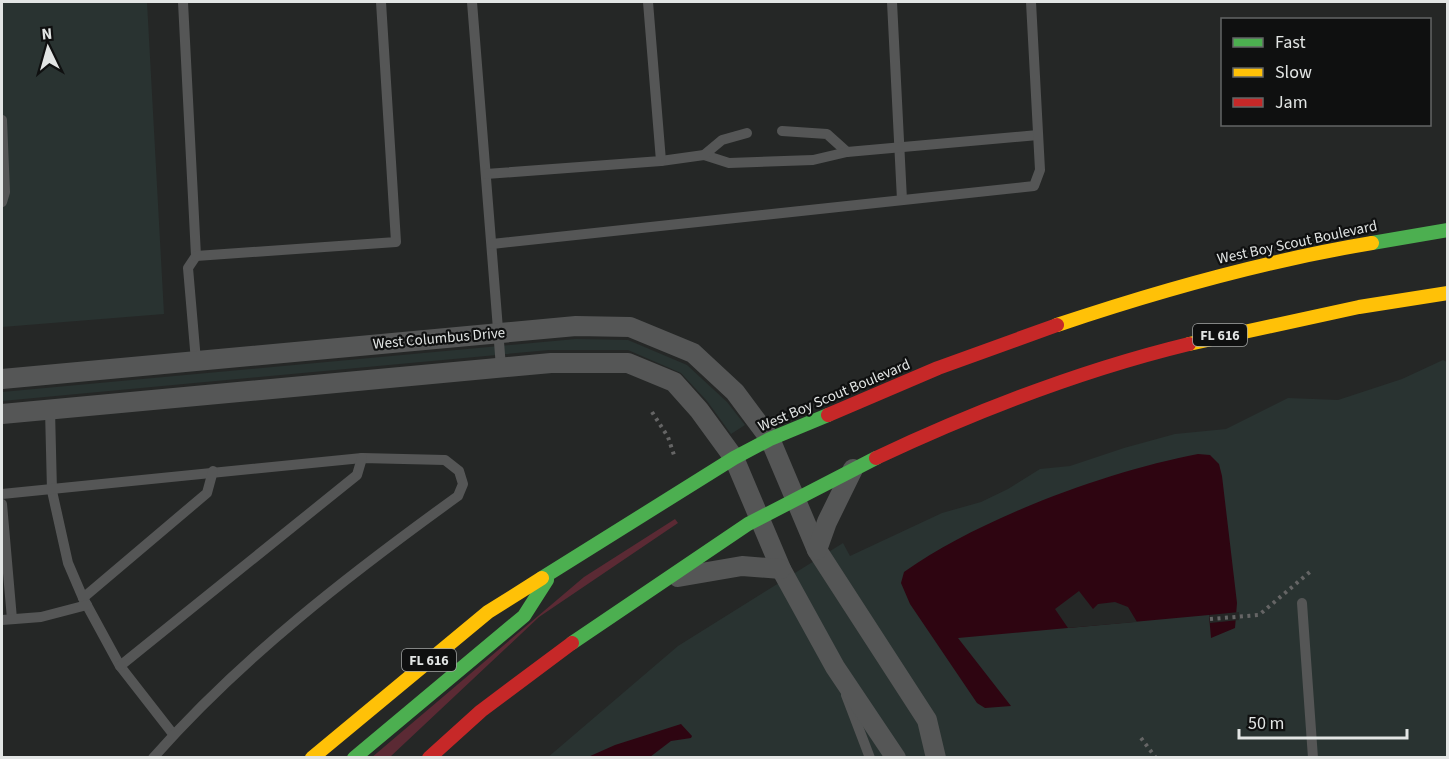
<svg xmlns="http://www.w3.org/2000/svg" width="1449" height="759" font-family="'Source Sans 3',sans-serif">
<rect width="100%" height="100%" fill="#252726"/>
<g fill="#293331">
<path d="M2 2H147L164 314 2 327Z"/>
<path d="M576 339 628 340 687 365 727 402 745 425 731 434 707 401 681 373 628 350H549L2 401V392Z"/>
<path d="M1443 360 1447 362V757L547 758 678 646 843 543 850 556 942 513 981 502 1008 489 1040 469 1070 466 1124 448 1175 434 1226 429 1288 398 1338 400 1402 379Z"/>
</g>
<path fill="#5b2a34" d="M675 519 678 523 539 617 390 757 371 758 584 577Z"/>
<g fill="#2e0511">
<path d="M1198 454 1210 455 1219 464 1222 476 1237 603 1235 628 1211 638 1209 615 958 638 1011 706 985 708 977 703 910 604 901 583 904 572C980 518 1108 471 1198 454Z"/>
<path d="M681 724 692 736 691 738 671 741 650 757H588L615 745Z"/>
</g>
<g fill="#252726">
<path d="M1079 591 1093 609 1098 604 1115 602 1128 607 1137 622 1068 628 1055 609Z"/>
<path d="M1239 612V620L1210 623 1209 615Z"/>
</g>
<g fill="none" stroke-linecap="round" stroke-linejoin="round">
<g stroke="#656565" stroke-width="4" stroke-dasharray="3 4.5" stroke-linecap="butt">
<path d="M652 412 668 437 674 455"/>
<path d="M1210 619 1259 615 1311 571"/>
<path d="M1141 738 1156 758"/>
</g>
<g stroke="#555656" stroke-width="10">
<path d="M183 2 196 256 188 268 196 361"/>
<path d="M472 2 501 367"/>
<path d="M892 2 902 200"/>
<path d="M2 120 5 192 2 202"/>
<path d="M782 131 827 134 847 152"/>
<path d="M704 155 729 163 813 160 847 152 1038 135"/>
<path d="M661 161 704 155 722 140 747 133"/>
<path d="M486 174 661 161 648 2"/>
<path d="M492 244 1034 186 1040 170 1031 2"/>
<path d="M196 256 396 242 381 2"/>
<path d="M50 410 52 491 68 563 83 598 120 666 173 734"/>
<path d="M2 494 362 458 445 460 459 471 463 484 458 496C350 574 242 657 153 758"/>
<path d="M2 504 12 619"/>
<path d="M83 598 207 493 213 471"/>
<path d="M1302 603 1313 758"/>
<path d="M2 620 41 617 87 605"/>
<path d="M120 666 357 475 362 458"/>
<path d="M846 695 870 758"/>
</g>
<g stroke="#555656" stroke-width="20">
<path d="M2 379 576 326 630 327 693 353 735 392 770 439 817 550 927 720 936 758"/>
<path d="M2 414 551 363H628L674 382 699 410 734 458 781 569 835 667 896 758"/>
<path d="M817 550 827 522 853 469"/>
<path d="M678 577 742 566 781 569"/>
</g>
<g stroke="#4caf50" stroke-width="14">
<path d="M1372 243 1448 230"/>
<path d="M542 578 734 458 770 439 828 415"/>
<path d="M572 643 748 524 876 458"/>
<path d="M354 758 524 616 547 580"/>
</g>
<g stroke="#ffc107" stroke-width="14">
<path d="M1057 325C1161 290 1264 261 1372 243"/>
<path d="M1189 344 1359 307 1448 293"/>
<path d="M312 758 488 612 542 578"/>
</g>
<g stroke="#c62828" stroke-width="14">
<path d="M828 415 938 368 1057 325"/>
<path d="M876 458C976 411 1082 370 1189 344"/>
<path d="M429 758 481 711 572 643"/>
</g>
</g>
<g text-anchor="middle" stroke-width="4.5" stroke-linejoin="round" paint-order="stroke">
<g fill="#0f1010" stroke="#a3a5a4" stroke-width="1.5">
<rect x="1193" y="324" width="54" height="22" rx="4.5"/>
<rect x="402" y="649" width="54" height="22" rx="4.5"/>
</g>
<g font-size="14" font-weight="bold" fill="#e2e5e4">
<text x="1220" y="340">FL 616</text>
<text x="429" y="665">FL 616</text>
</g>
<g font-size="15" fill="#e2e5e4" stroke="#0f1010">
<text transform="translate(1297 242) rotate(-12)" y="5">West Boy Scout Boulevard</text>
<text transform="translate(439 338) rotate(-5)" y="5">West Columbus Drive</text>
<text transform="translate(834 395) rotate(-23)" y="5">West Boy Scout Boulevard</text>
</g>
</g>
<rect width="1449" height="759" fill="none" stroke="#e2e5e4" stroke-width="6"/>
<rect x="1221" y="18" width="210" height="108" fill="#0f1010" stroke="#636565" stroke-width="1.5"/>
<rect x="1233" y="38" width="30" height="9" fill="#4caf50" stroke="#636565" stroke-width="1.5"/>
<text x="1275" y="48" font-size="18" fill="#e2e5e4">Fast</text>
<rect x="1233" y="68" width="30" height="9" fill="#ffc107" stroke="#636565" stroke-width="1.5"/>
<text x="1275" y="78" font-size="18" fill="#e2e5e4">Slow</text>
<rect x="1233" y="98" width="30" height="9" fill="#c62828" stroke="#636565" stroke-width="1.5"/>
<text x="1275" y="108" font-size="18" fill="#e2e5e4">Jam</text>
<g transform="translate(48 48) rotate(355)" stroke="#0f1010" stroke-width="4.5" paint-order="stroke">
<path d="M0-4.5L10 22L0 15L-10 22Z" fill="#e2e5e4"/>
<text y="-9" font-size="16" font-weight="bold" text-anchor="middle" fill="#e2e5e4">N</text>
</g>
<path d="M1239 729v9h168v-9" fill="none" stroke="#e2e5e4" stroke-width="3"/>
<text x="1248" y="729" font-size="18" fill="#e2e5e4" stroke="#0f1010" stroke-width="4.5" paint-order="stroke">50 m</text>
</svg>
